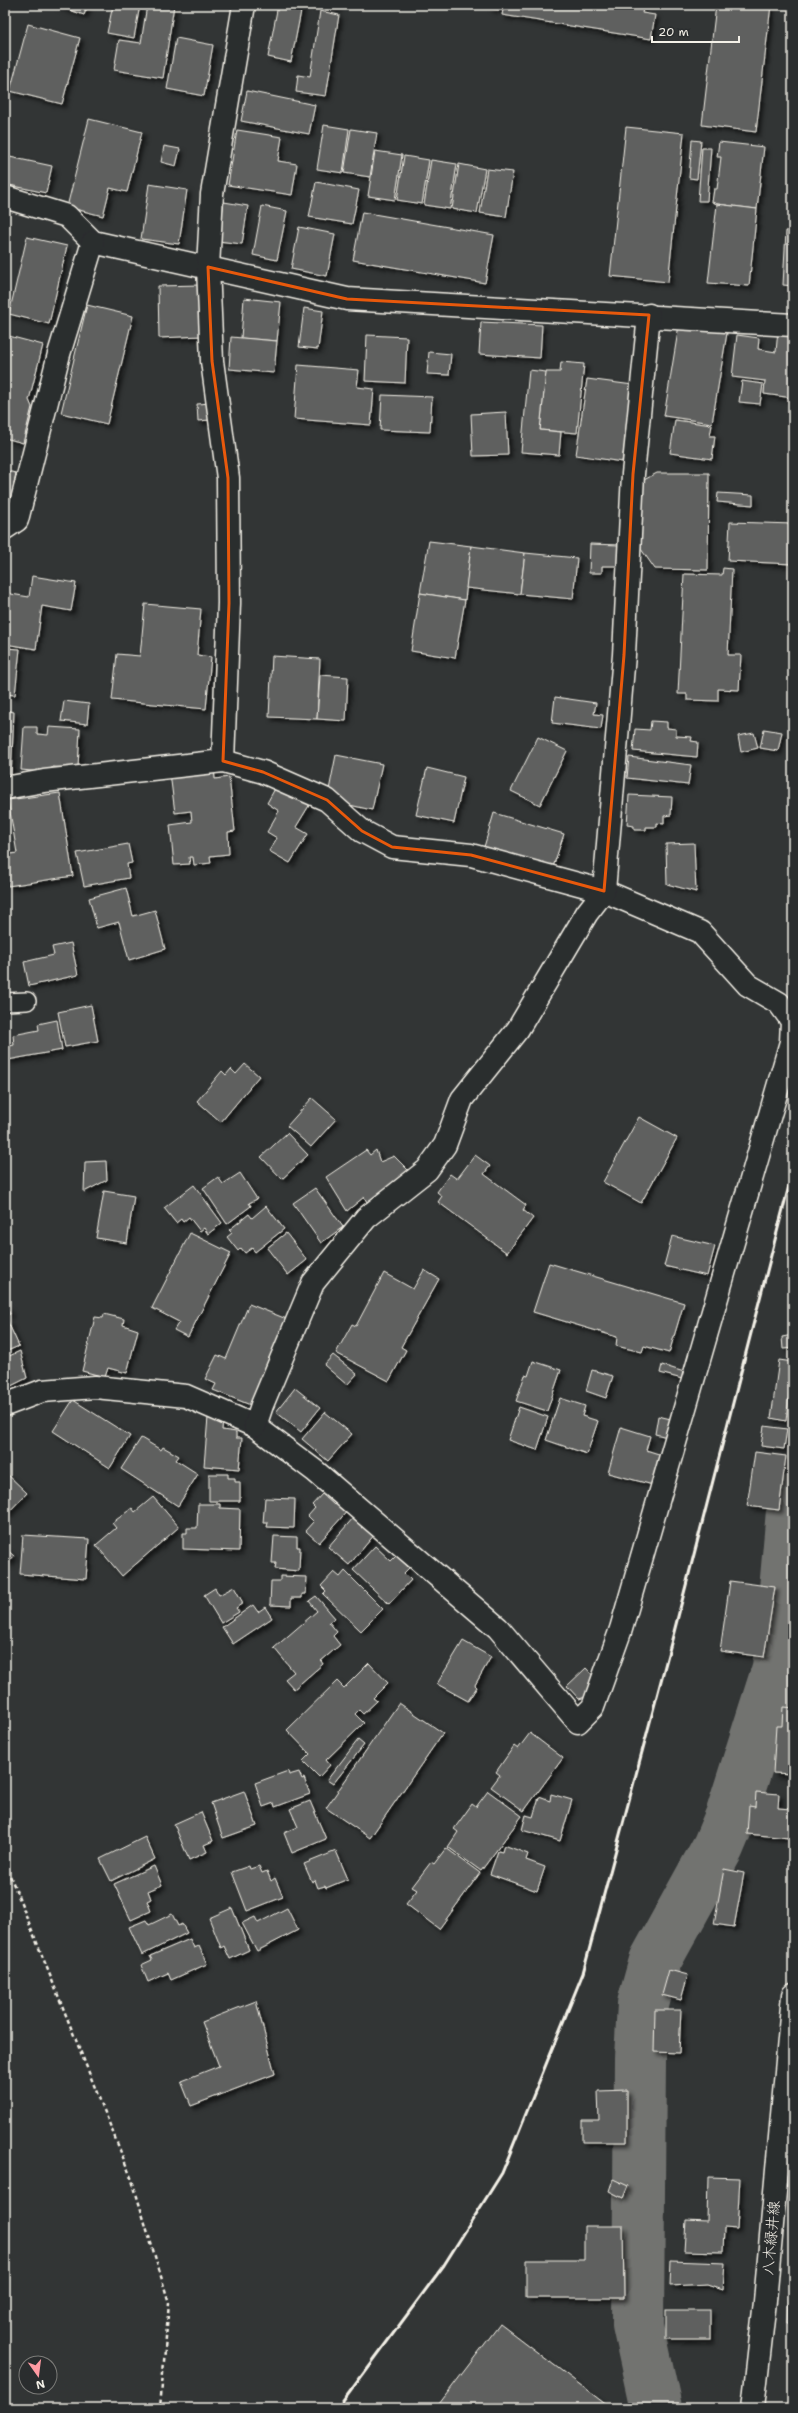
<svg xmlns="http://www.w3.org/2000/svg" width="798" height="2413" font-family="'Shantell Sans','Klee One',sans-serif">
<defs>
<filter id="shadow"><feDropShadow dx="3.5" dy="3.5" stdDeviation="2" flood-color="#0009"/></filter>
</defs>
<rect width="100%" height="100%" fill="#323535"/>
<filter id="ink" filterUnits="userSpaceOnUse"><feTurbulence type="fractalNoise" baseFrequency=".025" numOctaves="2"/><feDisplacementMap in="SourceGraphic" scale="8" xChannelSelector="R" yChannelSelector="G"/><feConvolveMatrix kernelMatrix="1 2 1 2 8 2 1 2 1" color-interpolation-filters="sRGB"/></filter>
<g filter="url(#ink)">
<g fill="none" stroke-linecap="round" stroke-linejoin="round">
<path stroke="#727370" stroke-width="52" d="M656 2408 638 2325 640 2058 643 2004 655 1961 718 1847 731 1816 778 1668 793 1500"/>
</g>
<g fill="#5f605f" stroke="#f4f1e8" filter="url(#shadow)">
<path d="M55 5H88L84 15Z"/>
<path d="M113 5H140L134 38 107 33Z"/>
<path d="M147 5H174L163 78 114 70 119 40 141 43Z"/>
<path d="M278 5 302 6 291 62 268 57Z"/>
<path d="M313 5H338L337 9Z"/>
<path d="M490 5H644L642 13 655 15 651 39 502 15 503 10 489 8Z"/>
<path d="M716 5H771L756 132 702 125Z"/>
<path d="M320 11 339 15 326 96 296 92 298 75 310 77Z"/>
<path d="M28 24 80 38 62 104 10 91Z"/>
<path d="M176 38 213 45 204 96 167 89Z"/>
<path d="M247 91 315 105 309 134 241 121Z"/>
<path d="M89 119 142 132 127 192 110 188 103 216 67 207Z"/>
<path d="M324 125 349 129 343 173 317 169Z"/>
<path d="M626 127 684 133 668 282 610 276Z"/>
<path d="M351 129 377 133 370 177 344 173Z"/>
<path d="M237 130 282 137 278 161 297 164 292 195 228 185Z"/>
<path d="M692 140 701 141 697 179 689 178Z"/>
<path d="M719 142 764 147 757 209 717 204 712 202 714 189H717L721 157H717Z"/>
<path d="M164 146 180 149 176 166 161 162Z"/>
<path d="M702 148H711L707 201H698Z"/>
<path d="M375 151 402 155 395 200 368 196Z"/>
<path d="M5 156 52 166 46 193 5 184Z"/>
<path d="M404 156 429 160 422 204 397 200Z"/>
<path d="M431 160 457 164 450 209 424 205Z"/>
<path d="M459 164 485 169 477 213 452 209Z"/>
<path d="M487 169 513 172 506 217 480 213Z"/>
<path d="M316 182 359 190 352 224 309 217Z"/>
<path d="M149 184 187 190 179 244 141 239Z"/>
<path d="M224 202 248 206 242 244 218 241Z"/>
<path d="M717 204 757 209 749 286 708 283Z"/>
<path d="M262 206 287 211 277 260 253 255Z"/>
<path d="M362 212 494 235 485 283 353 260Z"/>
<path d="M299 227 335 234 327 276 291 269Z"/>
<path d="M786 231H793V286L783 285Z"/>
<path d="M27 237 67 246 49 324 9 314Z"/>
<path d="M200 285 202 336 159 338 158 286Z"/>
<path d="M244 298 281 302 277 341 241 338Z"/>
<path d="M87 305 133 316 107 424 61 413Z"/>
<path d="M304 308 323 311 318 349 299 347Z"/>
<path d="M481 322 542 325 540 358 479 354Z"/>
<path d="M679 325 727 333 712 423 664 416Z"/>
<path d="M778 330 793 332V398L764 394 765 381 732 377 737 335 759 338 758 349 776 352Z"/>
<path d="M5 335 43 345 29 400 32 407 23 443 5 438Z"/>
<path d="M367 335 407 337 405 383 365 381Z"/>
<path d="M231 337 277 341 274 373 229 369Z"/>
<path d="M429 352 451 354 449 375 427 374Z"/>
<path d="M561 362 584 364 577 433 540 430 546 372H560Z"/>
<path d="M298 365 359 370 357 387 374 389 371 425 294 419Z"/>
<path d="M529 370 546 372 540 430 561 432 559 455 521 452Z"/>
<path d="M587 379 633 385 622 462 576 455Z"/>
<path d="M742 381 763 384 760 404 739 402Z"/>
<path d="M382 395 432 397 430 432 380 430Z"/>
<path d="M211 403V420L198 421 197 404Z"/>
<path d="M506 412 508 455 473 456 471 414Z"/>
<path d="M675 420 712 425 710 436H715L712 459 670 453Z"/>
<path d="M5 465H7L6 471 16 473 8 512 5 511Z"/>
<path d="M657 473H709L708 570 655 569 641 549 642 481Z"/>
<path d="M718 493 753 495V505L717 502Z"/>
<path d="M730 522 793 524V564L728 561Z"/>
<path d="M429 541 471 546 465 600 420 593Z"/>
<path d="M590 544 620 545 619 566H602V573H589Z"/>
<path d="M471 546 525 553 520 594 466 588Z"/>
<path d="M525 553 577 558 573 599 520 594Z"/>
<path d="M723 568 732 569 728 655H741L739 690 718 689V701L687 700V694H678L684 574 722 575Z"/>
<path d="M32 576 76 583 71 611 42 606 36 649 5 644V593L29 597Z"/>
<path d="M420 593 465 600 455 658 411 651Z"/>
<path d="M145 604 201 609 197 655 211 657 206 709 112 700 117 654 140 656Z"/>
<path d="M5 648 20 649 15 695 5 694Z"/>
<path d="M272 656 320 659 317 719 269 717Z"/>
<path d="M320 675 348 677 346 721 317 719Z"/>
<path d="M555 697 596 703 594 714 603 715 601 729 552 723Z"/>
<path d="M64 701 89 704 87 724 61 721Z"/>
<path d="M5 710 14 712 11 778 5 779Z"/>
<path d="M651 721 667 722V728L676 729V736L692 737 691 741 698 742 697 757 633 751 635 729 650 730Z"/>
<path d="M24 727H37V734L48 735 49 727 80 729 78 768 52 767V773L21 770Z"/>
<path d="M764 729 782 732 778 751 760 748Z"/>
<path d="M754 733 758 748 741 752 738 736Z"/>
<path d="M538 737 567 751 540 805 511 791Z"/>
<path d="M336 755 382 764 372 810 327 800Z"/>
<path d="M629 757 691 765 688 785 627 778Z"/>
<path d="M214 768 215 779 229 777 235 831 228 832 229 854 210 856 211 863 194 865 193 857H189L190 864 174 865 170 825 192 822 191 811 175 813 170 773Z"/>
<path d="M427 768 464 777 454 823 416 815Z"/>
<path d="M277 785 310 804 296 827 308 834 290 863 269 851 277 838 267 832 279 811 267 803Z"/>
<path d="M60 793 73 876 8 886 5 855 17 853 8 800Z"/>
<path d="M629 795 672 797 671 815 664 816V824L657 823V827H646V830H634V826L627 825Z"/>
<path d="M494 813 564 834 553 867 484 847Z"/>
<path d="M694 843 696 892 667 884 666 844Z"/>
<path d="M128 844 132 863 127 864 129 878 84 886 77 853Z"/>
<path d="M126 888 133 916 155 910 165 949 129 960 119 922 97 928 89 898Z"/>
<path d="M71 943 78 975 29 986 24 962 54 955 52 947Z"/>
<path d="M91 1005 98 1041 65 1047 58 1012Z"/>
<path d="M57 1020 62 1050 8 1060 6 1047 14 1045 13 1035 39 1030 38 1024Z"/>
<path d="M245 1064 259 1076 221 1122 197 1101 222 1071 226 1075 231 1069 236 1074Z"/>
<path d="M312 1098 336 1119 311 1147 287 1126Z"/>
<path d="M639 1117 677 1138 641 1203 603 1182Z"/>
<path d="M287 1133 308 1155 282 1179 261 1157Z"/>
<path d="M366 1150 370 1155 376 1150 380 1162 394 1156 411 1173 367 1202 364 1197 347 1211 326 1177Z"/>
<path d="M475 1155 490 1166 484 1174 526 1205 523 1210 533 1218 507 1253 438 1202 442 1196 437 1192 450 1174 457 1179Z"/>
<path d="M106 1161 107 1180 84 1192 85 1162Z"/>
<path d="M240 1173 257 1199 249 1203 251 1206 227 1224 203 1188 218 1177 223 1184Z"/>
<path d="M194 1185 222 1223 208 1234 204 1228 200 1231 189 1217 183 1222 181 1219 176 1223 164 1208Z"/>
<path d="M315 1188 343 1227 321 1243 293 1203Z"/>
<path d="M104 1191 134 1196 127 1243 96 1238Z"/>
<path d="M266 1206 284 1229 255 1252 252 1248 245 1253 241 1248 238 1251 227 1237 232 1233 229 1230 249 1214 252 1218Z"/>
<path d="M190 1233 231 1253 188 1337 174 1330 179 1322 152 1308Z"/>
<path d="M286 1233 307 1260 288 1275 267 1248Z"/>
<path d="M672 1236 715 1246 707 1276 664 1266Z"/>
<path d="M549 1263 684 1303 669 1353 644 1346 642 1352 616 1346 617 1337 533 1312Z"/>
<path d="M424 1270 439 1279 401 1347 406 1350 389 1381 336 1353 352 1324 356 1326 384 1273 413 1289Z"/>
<path d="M5 1304 10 1314 5 1316Z"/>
<path d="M249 1304 289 1320 253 1406 213 1390 216 1384 205 1379 217 1355 226 1359Z"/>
<path d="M104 1314 124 1319 123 1325 138 1330 127 1373 108 1368 105 1377 82 1371 95 1317 103 1318Z"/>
<path d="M7 1320 19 1346 5 1352V1321Z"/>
<path d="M793 1335V1348L783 1349 782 1337Z"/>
<path d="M20 1351 27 1378 5 1389V1358Z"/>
<path d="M333 1355 357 1374 347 1385 324 1365Z"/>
<path d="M779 1360 793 1362 786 1421 771 1418Z"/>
<path d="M533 1361 561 1370 547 1411 516 1401 525 1375 528 1376Z"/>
<path d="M662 1365 684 1372 682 1379 660 1373Z"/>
<path d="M592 1370 613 1376 606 1398 586 1391Z"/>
<path d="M295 1388 320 1408 301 1432 276 1412Z"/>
<path d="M560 1398 585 1406 582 1416 598 1421 587 1454 546 1440Z"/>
<path d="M73 1400 130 1436 110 1468 53 1431Z"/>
<path d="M519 1407 548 1417 537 1450 508 1440Z"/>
<path d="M325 1412 352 1434 328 1461 302 1439Z"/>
<path d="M658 1416 675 1420 672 1438 655 1434Z"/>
<path d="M208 1417 223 1418 222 1430 236 1432V1438H242L239 1469 204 1466Z"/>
<path d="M764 1426 787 1429 784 1449 761 1446Z"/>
<path d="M621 1427 650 1436 646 1450 662 1455 653 1485 608 1473Z"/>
<path d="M141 1438 161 1450 163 1447 179 1456 176 1460 198 1474 178 1506 121 1469Z"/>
<path d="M755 1452 786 1456 779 1510 747 1506Z"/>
<path d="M5 1472 27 1493 5 1516Z"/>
<path d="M209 1474H228V1478H235V1482H240V1501H209Z"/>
<path d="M322 1494 334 1505 339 1500 349 1509 319 1543 306 1531 314 1522 308 1516 315 1508 312 1505Z"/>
<path d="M153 1497 179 1527 122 1576 96 1545 116 1528 112 1523 132 1508 135 1512Z"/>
<path d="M265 1498 295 1499 294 1528 267 1527 268 1523H263Z"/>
<path d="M198 1504H220V1508L240 1509 239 1551 183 1549V1533H187V1528H197Z"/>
<path d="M354 1517 375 1534 349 1565 328 1547Z"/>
<path d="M23 1535 89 1539 86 1579 20 1574Z"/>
<path d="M274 1536 297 1537V1547H300L299 1571 275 1569 276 1563H272Z"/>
<path d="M375 1546 391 1561 397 1555 409 1568 404 1573 411 1580 389 1604 353 1570Z"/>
<path d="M5 1548 14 1556 8 1563 5 1561Z"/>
<path d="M345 1571 383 1609 361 1631 323 1594 326 1591 321 1586 334 1572 340 1577Z"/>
<path d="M280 1576 307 1577 306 1594H302V1598H291V1606L270 1605 271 1581H280Z"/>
<path d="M730 1581 775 1587 764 1657 720 1651Z"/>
<path d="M234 1587 243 1603 236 1608 239 1612 221 1623 204 1595 215 1588 219 1595Z"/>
<path d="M316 1596 335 1618 329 1622 337 1632 333 1636 340 1645 321 1661 323 1664 294 1689 285 1679 294 1672 274 1648 317 1611 309 1601Z"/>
<path d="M253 1605 258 1612 265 1607 272 1618 233 1644 222 1627Z"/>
<path d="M463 1641 491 1657 475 1685 477 1687 468 1701 437 1684Z"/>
<path d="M369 1663 388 1683 373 1698 377 1701 363 1714 359 1710 355 1714 364 1723 326 1760 330 1765 319 1777 303 1761 310 1754 287 1730 337 1681 344 1688Z"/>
<path d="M586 1668 598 1681 592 1695 579 1699 567 1686Z"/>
<path d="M399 1703 443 1733 370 1838 326 1808Z"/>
<path d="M783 1707 793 1708V1774L773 1773 776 1726H782Z"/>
<path d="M530 1733 563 1758 524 1811 491 1787 500 1775 496 1772 514 1746 518 1749Z"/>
<path d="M358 1740 364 1745 333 1784 327 1780Z"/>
<path d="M288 1771 289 1775 299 1772 302 1779 304 1778 310 1794 275 1807 274 1803 263 1807 255 1783Z"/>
<path d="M244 1791 257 1826 223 1838 211 1803Z"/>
<path d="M488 1791 522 1816 481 1871 448 1847 458 1832 454 1829 472 1804 476 1807Z"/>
<path d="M756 1792 779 1794 778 1808 791 1809 789 1838 747 1834 749 1806 755 1807Z"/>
<path d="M551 1794 572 1800 560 1841 522 1830 526 1815 533 1817 539 1797 550 1801Z"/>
<path d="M310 1801 326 1839 292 1853 284 1833 298 1827 290 1809Z"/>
<path d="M201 1812 213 1841 204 1845 207 1852 189 1860 174 1824Z"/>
<path d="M145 1837 155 1859 111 1881 100 1859Z"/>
<path d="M504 1845 528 1854 526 1860 545 1867 537 1891 490 1874 498 1851 502 1852Z"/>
<path d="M446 1848 480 1873 439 1929 406 1904 417 1890 412 1887 431 1862 434 1864Z"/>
<path d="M336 1851 348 1879 326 1888 325 1886 318 1888 315 1880 312 1882 304 1864Z"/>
<path d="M154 1866 162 1885 148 1891 151 1899 147 1901 151 1911 131 1920 114 1884Z"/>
<path d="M249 1866 250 1869 259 1866 262 1873 267 1871 271 1881 275 1878 283 1897 247 1911 232 1872Z"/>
<path d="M724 1869 744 1873 734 1927 714 1924Z"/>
<path d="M232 1908 249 1950 230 1959 224 1946 221 1948 209 1918Z"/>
<path d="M287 1908 298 1930 257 1951 242 1923 255 1917 258 1923Z"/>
<path d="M172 1914 178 1926 182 1924 187 1933 142 1955 129 1927 146 1920 149 1925Z"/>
<path d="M190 1939 194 1948 199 1946 207 1964 171 1980 168 1973 148 1982 141 1965 152 1960 150 1956Z"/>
<path d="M669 1970 688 1975 681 2000 662 1995Z"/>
<path d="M256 2001 275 2074 191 2106 181 2081 219 2066 202 2022Z"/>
<path d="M655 2010H681L679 2053 654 2052Z"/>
<path d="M627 2090V2142H582V2120H599L598 2091Z"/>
<path d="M708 2177 740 2178 737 2229 724 2228 723 2252 684 2251 686 2220 707 2221Z"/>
<path d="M613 2179 628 2186 623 2198 609 2191Z"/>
<path d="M584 2226H623L624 2298H526V2260H584Z"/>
<path d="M671 2261 725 2263 723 2289 708 2284 670 2286Z"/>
<path d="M793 2262V2290H791Z"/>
<path d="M789 2295H793V2323H788Z"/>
<rect x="666" y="2310" width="44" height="29"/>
<path d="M500 2324 608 2406 607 2408H436Z"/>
</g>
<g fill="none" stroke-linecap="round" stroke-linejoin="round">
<g stroke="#f4f1e8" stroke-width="20">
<path id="lane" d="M5 1002 27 1001"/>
</g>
<g stroke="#f4f1e8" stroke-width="25">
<g id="street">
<path d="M5 197 67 216 93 242 347 299 793 325"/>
<path d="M5 528 17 520 59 354 93 242"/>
<path d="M223 761 229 603 228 478 212 361 208 267 212 194 244 5"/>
<path d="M5 788 44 781 223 761 263 772 327 800 362 831 392 847 471 855 604 891 700 932 748 985 779 1003 792 1021 791 1042 621 1629 593 1707 578 1722 498 1628 315 1471 255 1426 186 1396 95 1387 42 1391 5 1405"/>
<path d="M255 1426 262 1405 313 1283 366 1218 427 1170 445 1145 462 1099 518 1029 587 913 604 891 624 655 633 474 649 315"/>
</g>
</g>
<g stroke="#f4f1e8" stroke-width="25">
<path id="secondary" d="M753 2408 765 2301 793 1995"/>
</g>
<path stroke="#f4f1e8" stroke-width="2.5" stroke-dasharray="4 3" stroke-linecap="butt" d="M5 1863 132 2180 169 2303 160 2408"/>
<use href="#lane" stroke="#2a2d2e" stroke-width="17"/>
<use href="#street" stroke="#2a2d2e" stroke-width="22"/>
<use href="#secondary" stroke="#2a2d2e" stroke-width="22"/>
<path stroke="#f4f1e8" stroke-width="3" d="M338 2408 444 2265 502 2173 583 1973 674 1632 793 1170"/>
</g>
</g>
<path fill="none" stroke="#e8590c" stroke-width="3" stroke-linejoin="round" d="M208 267 347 299 649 315 633 474 624 655 604 891 471 855 392 847 362 831 327 800 263 772 223 761 229 603 228 478 212 361Z"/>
<g text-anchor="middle" stroke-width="3" stroke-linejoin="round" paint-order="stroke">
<g font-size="15" fill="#f4f1e8" stroke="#2a2d2e">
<text transform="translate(771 2238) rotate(-85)" y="5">八木緑井線</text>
</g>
</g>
<rect width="798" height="2413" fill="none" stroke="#2a2d2e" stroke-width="20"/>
<rect x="10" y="10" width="778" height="2393" fill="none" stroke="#f4f1e8" stroke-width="1.5" filter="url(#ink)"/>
<g transform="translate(38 2375) rotate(166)"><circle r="19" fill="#2a2d2e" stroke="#7b7b78"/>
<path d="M0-3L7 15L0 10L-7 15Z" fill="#ff9aa2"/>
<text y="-6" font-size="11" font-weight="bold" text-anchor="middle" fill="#f4f1e8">N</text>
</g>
<path d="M652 36v6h87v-6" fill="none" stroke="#f4f1e8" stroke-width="2"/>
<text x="658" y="36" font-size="12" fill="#f4f1e8" stroke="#2a2d2e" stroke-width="3" paint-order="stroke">20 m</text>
</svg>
